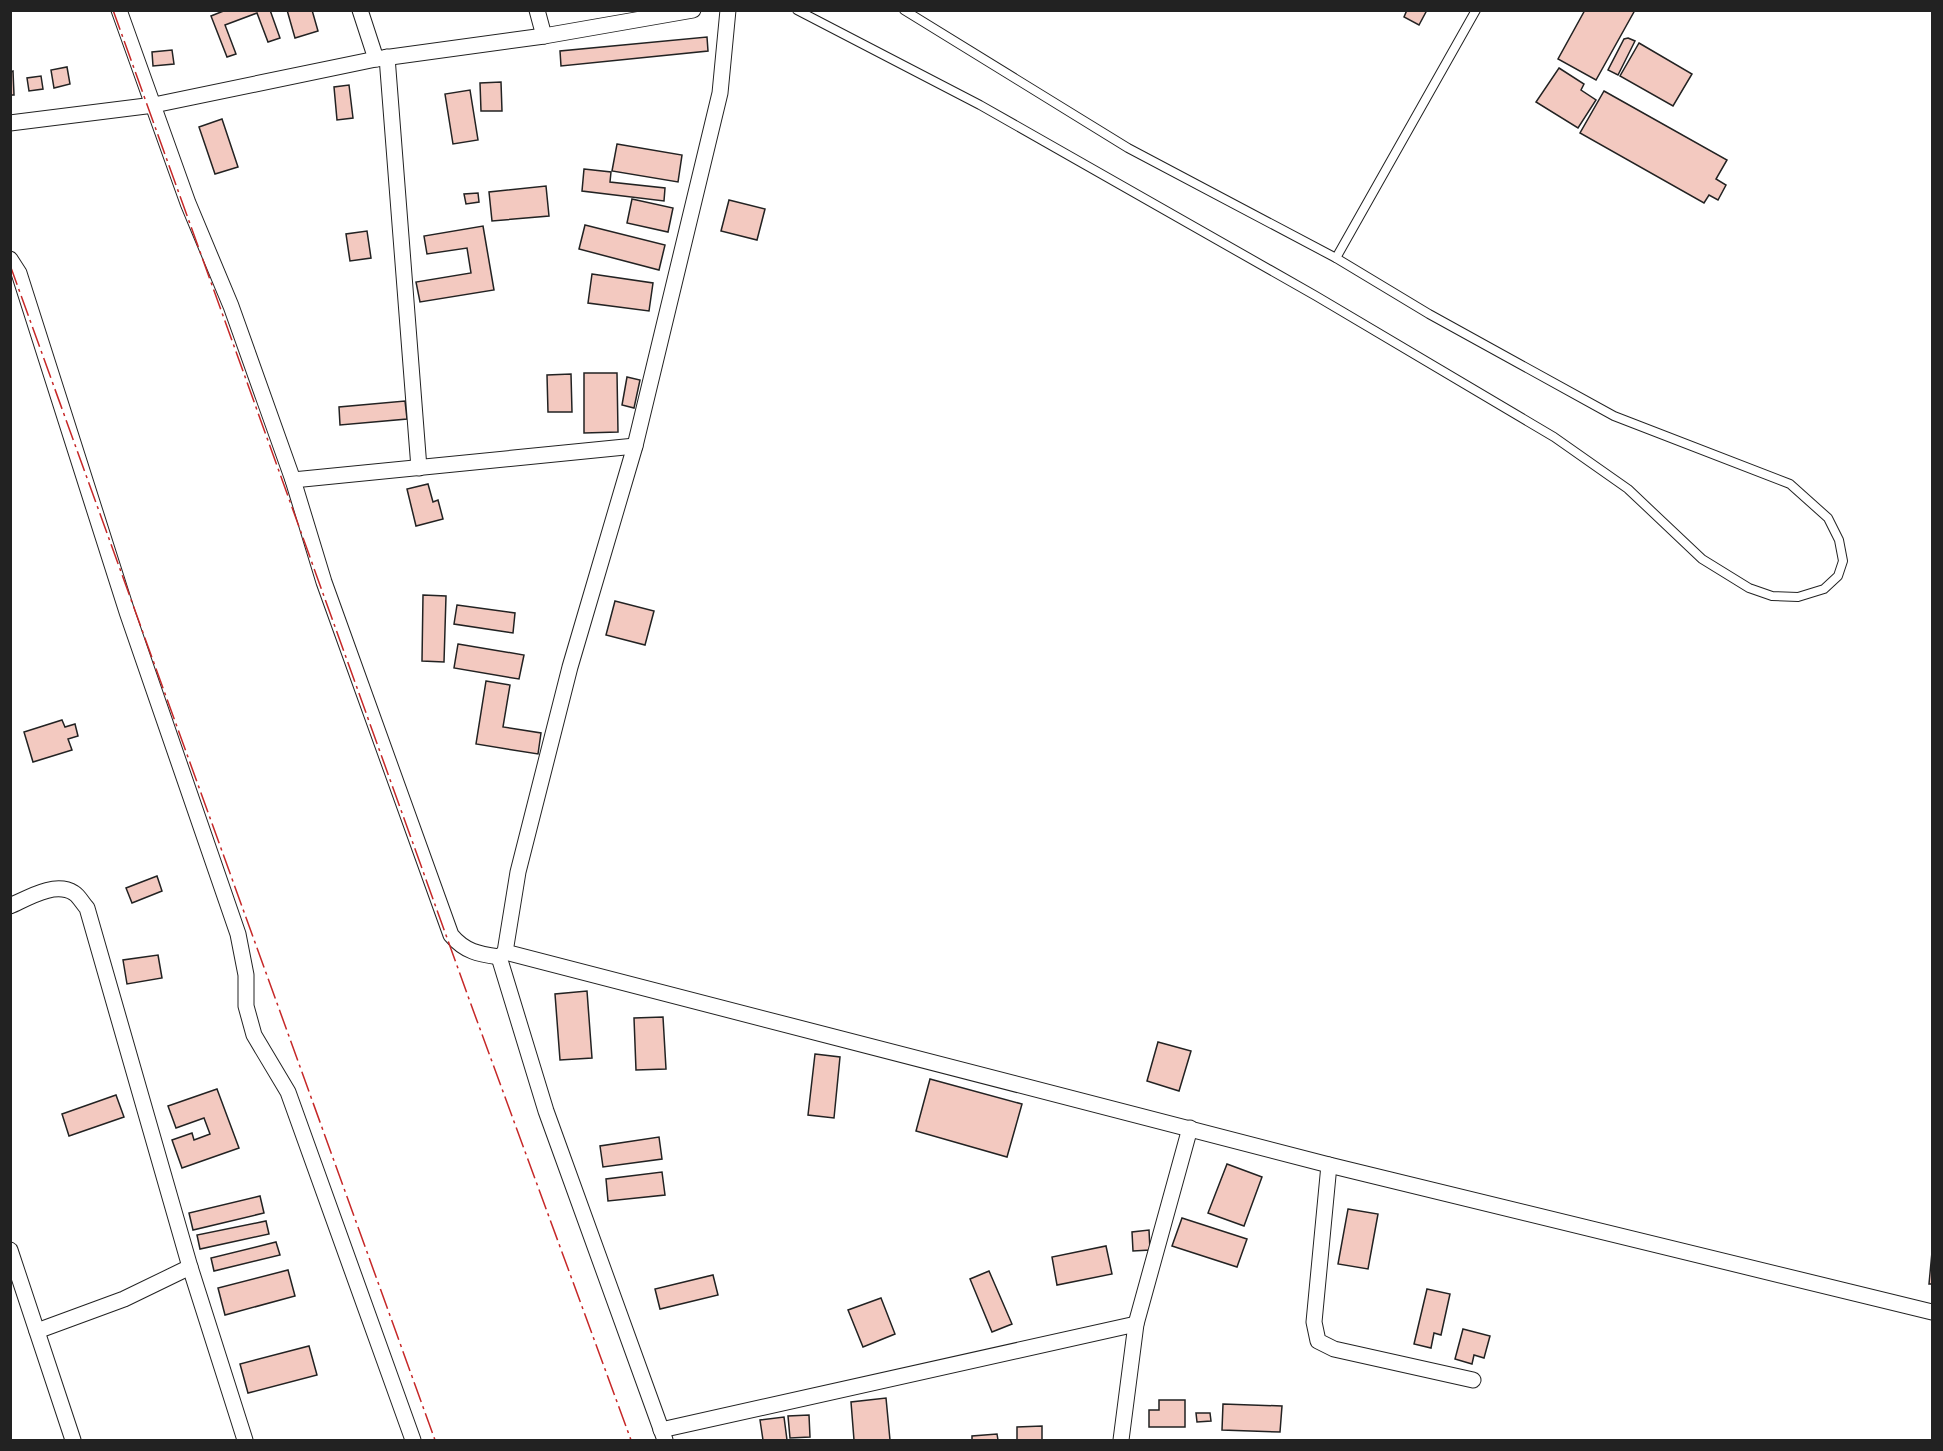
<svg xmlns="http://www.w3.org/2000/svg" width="1943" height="1451" font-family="'Archivo Narrow',sans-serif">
<rect width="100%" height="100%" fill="#fff"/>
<g fill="#f3c9c0" stroke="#222" stroke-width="1.5">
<path d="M226 10H270L280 38 268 42 257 13 225 25 236 54 227 57 211 16Z"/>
<path d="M287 10H312L318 31 295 38Z"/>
<path d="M1407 10H1427L1419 25 1404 17Z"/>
<path d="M1585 10H1635L1596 80 1558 59Z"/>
<path d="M707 37 708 51 561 66 560 51Z"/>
<path d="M1628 38 1635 41 1618 75 1608 70 1624 39Z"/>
<path d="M1639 43 1692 74 1673 106 1620 76Z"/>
<path d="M172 50 174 64 153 66 152 52Z"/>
<path d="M67 67 70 84 54 88 51 70Z"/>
<path d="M1559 68 1584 84 1581 90 1596 100 1578 128 1536 102Z"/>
<path d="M13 71 14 95H10V72Z"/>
<path d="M41 76 43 89 29 91 27 78Z"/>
<path d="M501 82 502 111H481L480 83Z"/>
<path d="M349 85 353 118 337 120 334 87Z"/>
<path d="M470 90 478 140 453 144 445 94Z"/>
<path d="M1604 91 1727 160 1716 179 1726 185 1718 200 1709 195 1704 203 1580 133Z"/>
<path d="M222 119 238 167 215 174 199 127Z"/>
<path d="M617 144 682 155 678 182 612 171Z"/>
<path d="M584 169 611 172 610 182 665 188 664 201 582 191Z"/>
<path d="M546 186 549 216 492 221 489 192Z"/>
<path d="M478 193 479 202 466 204 464 194Z"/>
<path d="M632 199 673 208 668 232 627 223Z"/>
<path d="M729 200 765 209 757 240 721 231Z"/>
<path d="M585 225 665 245 659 270 579 249Z"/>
<path d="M483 226 494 290 420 302 416 282 471 273 467 248 427 254 424 236Z"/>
<path d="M367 231 371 258 350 261 346 234Z"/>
<path d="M592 274 653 283 649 311 588 303Z"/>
<path d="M584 373H617L618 432 584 433Z"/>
<path d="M571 374 572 412H548L547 375Z"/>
<path d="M627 377 640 380 634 408 622 405Z"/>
<path d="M405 401 407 419 340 425 339 407Z"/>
<path d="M428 484 433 502 438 500 443 519 416 526 407 489Z"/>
<path d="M423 595 446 596 444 662 422 661Z"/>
<path d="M615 601 654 611 645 645 606 635Z"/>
<path d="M457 605 515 613 513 633 454 624Z"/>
<path d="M458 644 524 655 519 679 454 668Z"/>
<path d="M486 681 510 685 503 727 541 733 538 754 476 744Z"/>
<path d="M62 720 65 727 75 724 78 736 68 739 72 750 33 762 24 732Z"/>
<path d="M157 876 162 891 132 903 126 888Z"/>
<path d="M158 955 162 978 127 984 123 960Z"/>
<path d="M587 991 592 1058 560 1060 555 994Z"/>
<path d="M663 1017 666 1069 636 1070 634 1018Z"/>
<path d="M1158 1042 1191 1051 1179 1091 1147 1081Z"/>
<path d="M815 1054 840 1057 834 1118 808 1115Z"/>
<path d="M930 1079 1022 1104 1007 1157 916 1131Z"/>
<path d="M217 1089 239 1148 182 1168 172 1140 192 1133 194 1140 210 1134 204 1118 176 1128 168 1106Z"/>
<path d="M116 1095 124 1117 69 1136 62 1114Z"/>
<path d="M659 1137 662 1159 603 1167 600 1146Z"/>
<path d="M1227 1164 1262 1177 1244 1226 1208 1213Z"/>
<path d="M662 1172 665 1195 608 1201 606 1179Z"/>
<path d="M260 1196 264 1213 193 1230 189 1213Z"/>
<path d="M1348 1209 1378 1214 1368 1269 1338 1264Z"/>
<path d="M1182 1218 1247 1239 1237 1267 1172 1246Z"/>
<path d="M266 1221 269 1234 200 1249 197 1235Z"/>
<path d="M1149 1230 1150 1250 1133 1251 1132 1232Z"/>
<path d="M276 1242 280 1255 214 1271 211 1258Z"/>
<path d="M1106 1246 1112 1274 1057 1285 1052 1257Z"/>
<path d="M1932 1252V1284H1929Z"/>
<path d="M288 1270 295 1296 225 1315 218 1288Z"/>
<path d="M989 1271 1012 1324 992 1332 970 1279Z"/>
<path d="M713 1275 718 1295 660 1309 655 1289Z"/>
<path d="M1427 1289 1450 1294 1441 1335 1434 1333 1431 1348 1414 1344Z"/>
<path d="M881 1298 895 1334 863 1347 848 1310Z"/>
<path d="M1463 1329 1490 1336 1484 1358 1474 1355 1472 1364 1455 1359Z"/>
<path d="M309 1346 317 1375 248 1393 240 1364Z"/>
<path d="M886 1398 890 1440H854L851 1402Z"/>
<path d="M1159 1400H1185V1427H1149V1410H1159Z"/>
<path d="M1223 1404 1282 1406 1280 1432 1222 1430Z"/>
<path d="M1196 1413H1210L1211 1421 1197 1422Z"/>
<path d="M809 1415 810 1437 790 1438 788 1416Z"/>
<path d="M784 1417 787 1440H763L760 1420Z"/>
<path d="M1042 1426V1440H1017V1427Z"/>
<path d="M997 1434 998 1440H972V1436Z"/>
</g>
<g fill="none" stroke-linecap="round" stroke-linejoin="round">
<g stroke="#222" stroke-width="10">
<g id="service">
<path d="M797 10 980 105 1316 296 1554 437 1628 489 1702 559 1749 588 1772 596 1798 597 1824 589 1838 576 1843 561 1839 540 1828 518 1790 484 1614 416 1429 314 1336 258 1128 148 904 10"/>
<path d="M1336 258 1476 10"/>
</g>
</g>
<g stroke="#222" stroke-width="17">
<g id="minor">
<path d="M119 10 188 203 231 306 293 480 324 582 451 935C465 952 479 954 499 957L505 952 518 872 570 667 635 446 720 93 728 10"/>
<path d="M360 10 376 59"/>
<path d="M537 10 544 36"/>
<path d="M387 57 419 468"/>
<path d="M10 123 154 105 376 59 544 36 693 10"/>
<path d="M10 259 19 273 127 612 238 934 246 975V1006L254 1035 288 1092 413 1440"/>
<path d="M293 480 635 446"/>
<path d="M10 906C28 898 55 881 74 893 79 896 83 904 87 908L190 1267 245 1440"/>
<path d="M505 952 1329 1165 1932 1312"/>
<path d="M499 957 546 1111 665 1440"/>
<path d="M1329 1165 1314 1322 1318 1341 1334 1349 1473 1380"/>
<path d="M10 1250 73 1440"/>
<path d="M37 1331 124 1299 190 1267"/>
<path d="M661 1430 1136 1324"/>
<path d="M1121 1440 1136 1324 1190 1128"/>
</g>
</g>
<use href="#service" stroke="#fff" stroke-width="8"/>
<use href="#minor" stroke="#fff" stroke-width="15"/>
<g stroke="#c62828" stroke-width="1.5" stroke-dasharray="21 4.5 3 4.5" stroke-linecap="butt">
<path d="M113 10 469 999 631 1440"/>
<path d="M10 265 435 1440"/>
</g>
</g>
<rect width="1943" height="1451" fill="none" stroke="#222222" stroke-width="24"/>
</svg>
